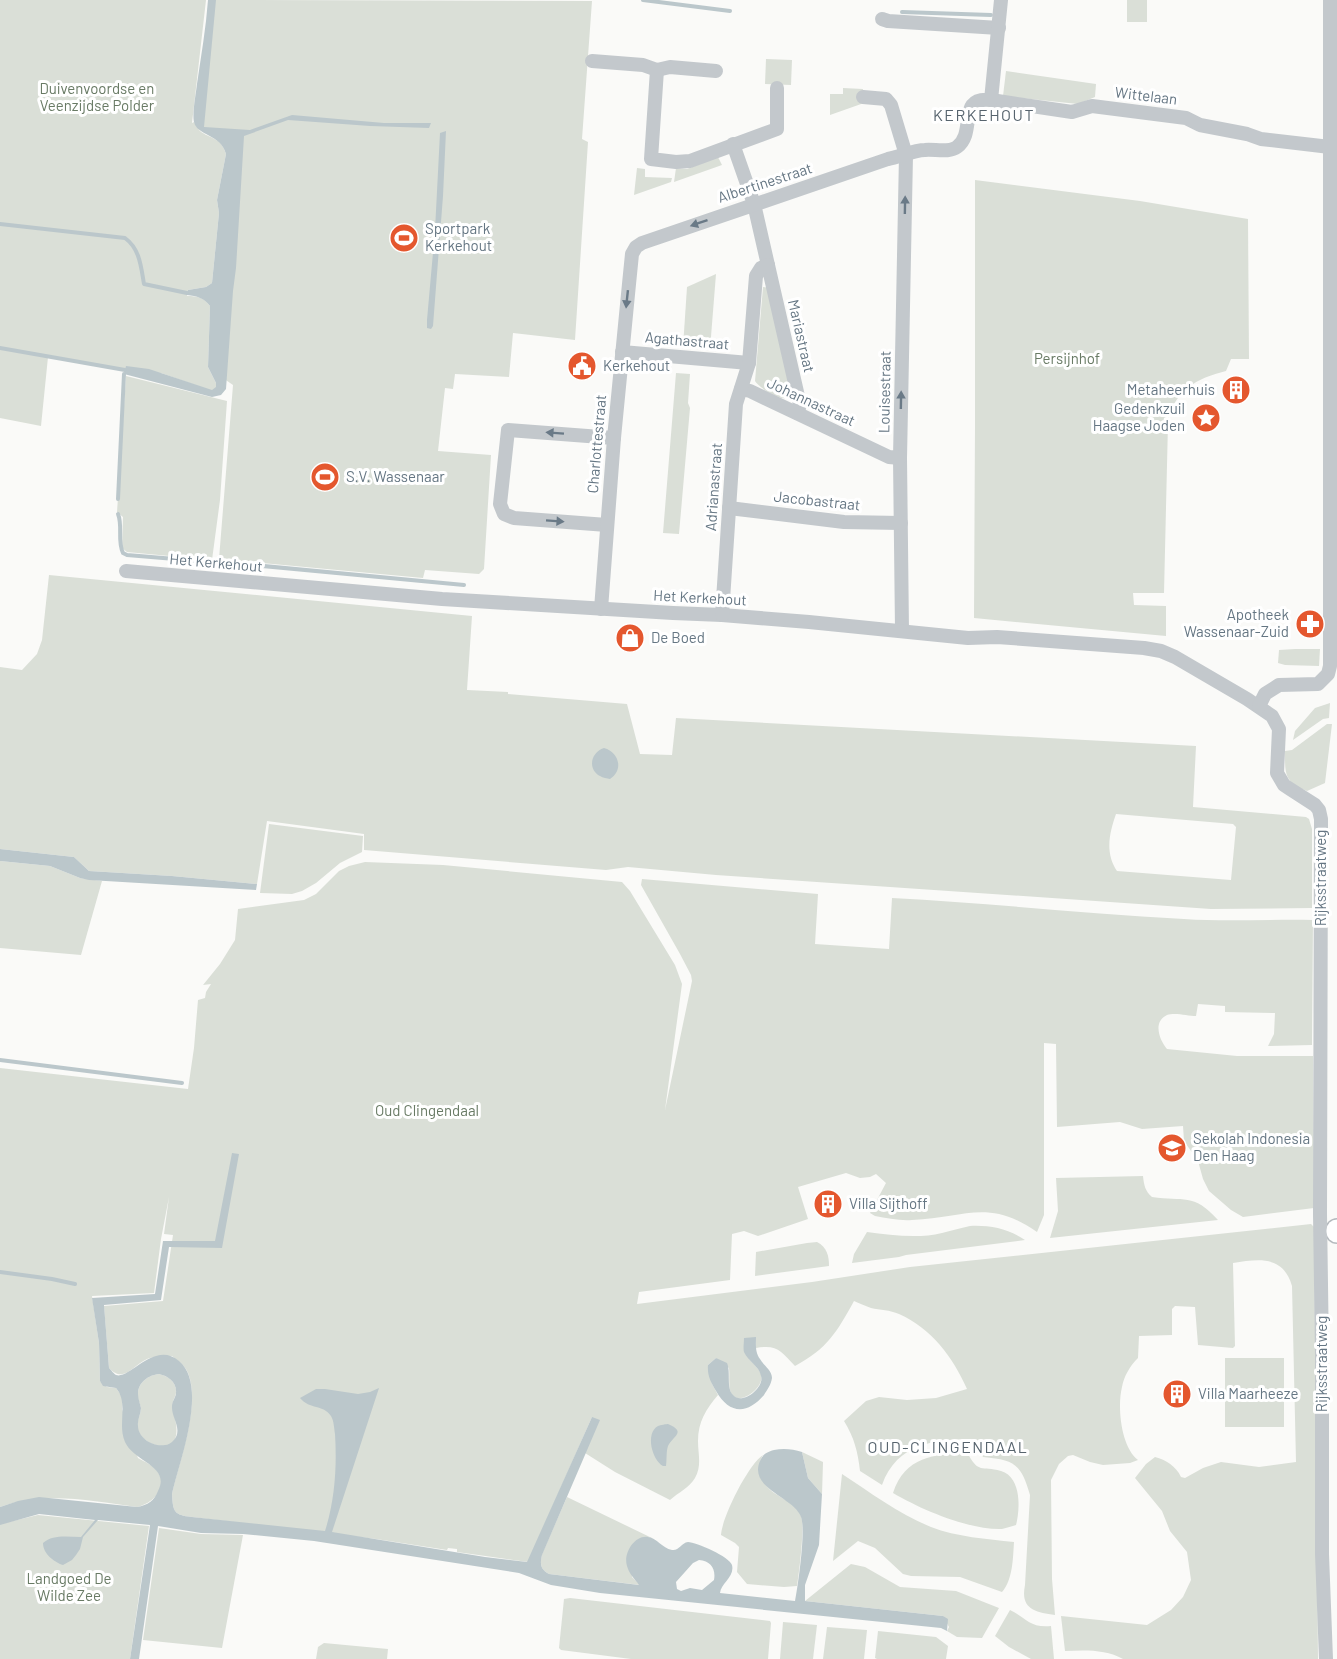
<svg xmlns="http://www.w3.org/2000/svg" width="1337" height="1659" font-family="Barlow,sans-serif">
<rect width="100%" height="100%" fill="#fafaf8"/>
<g fill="#dadfd7" fill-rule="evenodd">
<path d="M0 0H206L192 123 194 122C195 124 199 130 200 131 210 139 221 137 226 154L217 200 219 213 212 283 206 287 188 290 187 296C198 296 204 298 210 306L208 367 216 383V388L212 391 161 373V377L48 357 41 426 0 418Z"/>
<path d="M212 0 592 1 582 139 588 142 575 340 513 333 509 377 455 374 453 389 445 388 438 451 491 455 484 569 479 574 425 570 423 578 219 559 233 385 217 374 233 143 202 130Z"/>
<rect x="1127" y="0" width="20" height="22"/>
<path d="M766 59 792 60 791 85 765 84Z"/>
<path d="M1006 71 1096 84 1095 97 1078 104 1003 96Z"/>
<path d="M843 88 863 89 862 97 864 103 830 115V94H843Z"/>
<path d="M718 157 722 165 674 182 676 168 687 169Z"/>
<path d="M637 168 645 169V177L672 178 671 182 634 195Z"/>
<path d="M975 180 1140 201 1248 219 1249 359H1231L1226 371C1197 378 1173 391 1168 423L1164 593H1133L1134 605 1166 606V636L974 618 975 425Z"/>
<path d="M716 274 710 349 683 347 687 287Z"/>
<path d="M763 287 771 288 792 390C790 393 790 396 786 398 779 400 758 387 755 381Z"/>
<path d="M676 373 690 374 688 403 690 408 679 534 663 533Z"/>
<path d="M126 376 227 401 220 500 212 560 127 552 122 548 123 517 117 512Z"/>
<path d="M49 575 472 616 467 690 508 692V694L627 704 640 754 672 755 676 718 1196 746 1193 807 1306 817 1309 819 1312 829V908L1211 909 716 875 628 867 606 870 364 850V834L267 821 257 884 172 876 89 871 74 857 0 849V667L22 670 37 654 42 640ZM1116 814 1233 824 1236 827 1231 880 1117 871C1105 853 1109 834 1116 814Z"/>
<path d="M1295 649H1320L1319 666 1285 665 1278 663 1279 650Z"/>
<path d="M1330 703 1329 718 1323 719 1293 740 1295 731 1315 708Z"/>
<path d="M1327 724H1332L1325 783 1307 791C1284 782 1285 774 1285 751L1292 750Z"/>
<path d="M269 824 363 836 362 852 340 863 316 883 302 891 292 894 260 893Z"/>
<path d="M0 861 50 866 80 878 102 881 81 955 0 948Z"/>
<path d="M365 862 443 865 622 882 630 891 675 965 682 984 665 1110 692 981 691 975 680 954 641 885 642 879 818 894 815 944 889 949 892 898C989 903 1087 914 1184 919 1227 922 1270 919 1313 920L1312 1045 1268 1046 1274 1034 1275 1013 1225 1012V1006L1198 1004 1196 1016C1188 1016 1175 1012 1167 1015 1152 1022 1160 1041 1167 1049L1237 1056H1313L1314 1208 1243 1217 1231 1210 1209 1191 1203 1179 1198 1161 1184 1141 1183 1126 1142 1129 1120 1122 1057 1127 1056 1044 1044 1043V1215L1037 1232C988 1198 965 1218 912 1220 900 1221 887 1218 875 1216L870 1213 886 1183 876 1174 870 1177 860 1178 846 1173 798 1187 808 1219 758 1236 744 1231 732 1234 730 1280 639 1292 637 1304 812 1282 910 1267 1311 1224 1314 1227 1318 1659H1123C1106 1649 1084 1650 1065 1651L1061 1616 1147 1625 1171 1610 1183 1597 1191 1580 1187 1552 1170 1531 1162 1511 1135 1478 1146 1464 1155 1457C1166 1460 1176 1466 1181 1477L1185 1478 1203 1468 1221 1462 1259 1467 1296 1462 1292 1286C1283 1255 1259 1259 1233 1263L1235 1346 1233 1348 1198 1345 1195 1307 1175 1306 1172 1309V1335L1139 1336 1138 1358C1130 1366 1124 1376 1122 1387 1117 1407 1121 1447 1138 1460L1130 1463 1103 1465 1090 1462 1073 1455 1068 1456 1059 1464 1051 1480 1052 1579 1055 1615C1035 1612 1020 1609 1025 1585L1030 1495C1021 1464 1015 1460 983 1457L974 1439C935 1439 897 1443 882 1485L860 1471C858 1452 854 1437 844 1421L866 1401 879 1397 907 1400 936 1398 967 1389C953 1357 931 1328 899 1314 890 1310 880 1310 871 1308 865 1306 859 1303 854 1301 837 1332 827 1349 795 1366 781 1351 777 1344 756 1348V1337L749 1359C753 1363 758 1368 761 1374 766 1387 738 1408 731 1393 728 1386 730 1376 729 1368L716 1358 708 1365 712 1384 718 1395C706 1409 698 1422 698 1441 698 1454 702 1466 695 1478 689 1488 679 1492 670 1500L615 1472 585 1453 589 1441 592 1417 528 1562 457 1552V1549L448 1548 447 1550 376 1539 192 1517C174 1515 173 1512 172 1494 179 1462 201 1404 188 1373 185 1365 178 1361 172 1356 164 1357 154 1356 147 1359 133 1365 124 1384 109 1368L104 1306 163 1301 173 1235 164 1234 169 1197 161 1239 154 1293 92 1296 99 1343 100 1381 107 1387 116 1388 123 1398 122 1409 138 1458C145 1462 153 1465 158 1472 169 1488 152 1504 137 1507 90 1501 46 1491 0 1507V1068L188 1089 194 1048 198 1000 205 998 206 992 211 984 203 985 220 964 235 940 238 909 304 900 316 894 339 871 349 866Z"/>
<path d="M1143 1176C1144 1185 1145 1191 1152 1197 1184 1202 1193 1192 1218 1220L1050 1238 1058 1211 1056 1178Z"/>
<path d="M970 1226C990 1225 1009 1229 1025 1240L906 1255 899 1257 852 1263 854 1254 867 1232C891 1235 918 1239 942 1233 951 1231 960 1228 970 1226Z"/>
<path d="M817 1242C827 1247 829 1256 829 1266L755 1276 756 1252 807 1243Z"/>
<rect x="1225" y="1358" width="59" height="69"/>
<path d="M159 1374C168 1376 177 1382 176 1393 175 1398 172 1401 173 1406 174 1418 184 1443 165 1446 153 1447 138 1438 137 1426 137 1420 141 1414 141 1408 140 1403 137 1398 138 1394 138 1382 149 1375 159 1374Z"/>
<path d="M802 1452 823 1462 822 1494 808 1478Z"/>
<path d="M967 1452C979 1475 981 1465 1001 1471 1022 1477 1020 1510 1016 1525 1012 1526 1007 1528 1002 1529 969 1530 922 1510 893 1493 905 1456 934 1455 967 1452Z"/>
<path d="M763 1455C759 1461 760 1466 761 1473 764 1497 793 1496 801 1516 805 1526 799 1573 797 1586L784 1587 747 1584 737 1572 739 1547 735 1543 721 1535C722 1517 748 1465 763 1455Z"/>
<path d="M842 1474C871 1493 899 1514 931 1527 957 1537 987 1539 1014 1542 1013 1557 1013 1580 1002 1592L960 1577 911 1576 903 1574 875 1548 858 1541 833 1561Z"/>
<path d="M567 1497 654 1539 647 1537 632 1577 640 1585 549 1574C540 1569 540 1564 542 1554Z"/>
<path d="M38 1515 149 1526 130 1659H0V1524Z"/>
<path d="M159 1528 201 1534 243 1535 222 1648 143 1640Z"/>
<path d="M851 1564 865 1567 900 1587 956 1591 999 1608 982 1638 957 1637 947 1631 949 1627 943 1616 805 1601Z"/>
<path d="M570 1598 770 1621 771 1623 768 1659H631L561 1650 559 1648 564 1599Z"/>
<path d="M1010 1610C1027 1618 1029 1628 1051 1626L1054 1659H1031L1009 1647 995 1636Z"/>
<path d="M783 1622 817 1625 813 1659H780Z"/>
<path d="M827 1627 867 1630 864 1659H823Z"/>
<path d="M878 1631 936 1637 948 1646 946 1659H877L875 1658Z"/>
<path d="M324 1643 388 1649 387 1659H316L318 1647Z"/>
</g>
<g fill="#bbc7cb" fill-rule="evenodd">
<path d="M208 0H216L204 127 250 130 292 115 384 123H431L429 128 370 126 288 120 244 136 236 268 233 291 226 389 221 395 212 397 124 374 126 366 149 369 212 390 216 387V383L208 367 210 306C204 298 197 296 187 295L188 290 206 287 212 283 219 213 217 200 226 154C221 134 197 136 194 122 192 114 196 93 197 84 201 56 206 28 208 0Z"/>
<path d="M446 131 443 196 433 326 431 329 427 328V320L435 230 440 133Z"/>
<path d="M604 748C619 752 624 770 610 779 607 778 603 778 600 776 587 769 591 752 604 748Z"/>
<path d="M0 849 74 857 89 871 172 876 257 884 256 890 89 880 80 878 50 866 0 861Z"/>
<path d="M232 1153 239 1154 222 1248 169 1247 161 1300 104 1305 109 1368C111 1370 114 1374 116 1375 130 1380 154 1340 179 1361 209 1386 179 1462 172 1494 173 1512 174 1515 192 1517L325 1531C335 1500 337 1466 335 1434 334 1428 334 1421 331 1416 323 1404 310 1410 300 1398L316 1389H325L358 1394 370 1392 379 1388 332 1532 485 1557 527 1562 592 1417 600 1420 542 1555C540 1564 540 1569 549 1574L639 1585C635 1579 629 1574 627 1566 623 1554 634 1535 648 1537 657 1538 662 1548 672 1550 679 1551 681 1543 688 1542 696 1542 730 1557 732 1565 735 1577 721 1583 720 1593L795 1601C798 1586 806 1530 801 1517 794 1497 748 1489 760 1461 763 1454 767 1452 774 1450 783 1448 793 1449 802 1452L808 1478 822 1494 819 1545 805 1585V1601L943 1616 948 1619 947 1631 941 1628 600 1593 551 1585 519 1573 314 1541 243 1534 201 1533 158 1526 139 1659H130L150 1525 98 1520 83 1537 80 1549 76 1555 72 1560 63 1565C54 1562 43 1554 43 1543 53 1534 68 1537 81 1537L95 1520 39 1514 0 1525V1507L18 1501 39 1497 137 1507C148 1505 154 1501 158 1491 171 1466 134 1462 125 1442 117 1424 129 1403 116 1388L103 1386 100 1381 99 1343 92 1298 155 1294 163 1241H215ZM159 1374C168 1376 177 1382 176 1393 176 1397 172 1401 172 1406 171 1418 184 1430 173 1441 171 1443 168 1445 165 1445 153 1447 138 1438 138 1426 137 1420 141 1414 141 1408 140 1403 138 1399 138 1394 138 1382 149 1375 159 1374ZM699 1560C711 1561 716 1569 714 1580L702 1590 690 1588 681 1591 677 1589 676 1582 693 1563Z"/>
<path d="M756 1337C756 1345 755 1352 760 1359 764 1366 772 1370 772 1378 771 1385 767 1390 764 1395 747 1415 729 1414 716 1391 711 1383 707 1375 708 1365L716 1358 727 1363C731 1372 726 1388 733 1395 742 1406 765 1387 761 1376 759 1366 748 1361 744 1352 743 1349 744 1342 744 1338Z"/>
<path d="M668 1424C687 1432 673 1436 668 1446 666 1452 667 1459 666 1466H663C652 1460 645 1433 658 1426 660 1425 667 1424 668 1424Z"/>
</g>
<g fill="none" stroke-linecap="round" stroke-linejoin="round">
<g stroke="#bbc7cb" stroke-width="4">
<path d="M643 0 730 11"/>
<path d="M902 12 991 15"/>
<path d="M0 224 125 238C140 249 141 267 144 284L187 293"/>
<path d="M0 348 125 370"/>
<path d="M118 499 124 374"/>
<path d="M118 514C123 526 117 541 123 553L127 555 211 562"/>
<path d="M221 562 464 585"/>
<path d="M0 1060 182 1083"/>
<path d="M0 1272 52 1279 75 1284"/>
</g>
<g stroke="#b5babe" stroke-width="24">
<path id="primary" d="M1337 1230V1232"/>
</g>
<g stroke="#c3c8cc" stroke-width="14">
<path d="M882 19 888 21 999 28"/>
<path d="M592 61 643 65 657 70 670 67 716 71"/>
<path d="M657 70 651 159 676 162 690 161 777 129V88"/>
<path d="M863 97 886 99 891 105 906 155 900 458 902 630"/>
<path d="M991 100 1072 112 1092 106 1186 118 1200 125 1247 134 1261 139 1330 147"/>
<path d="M733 144 754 204 800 405 797 413"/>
<path d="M622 352 749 363"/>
<path d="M741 389 750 391 889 457 900 458"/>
<path d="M729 508 844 522 901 523"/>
<path d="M607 525 514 518 504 514 500 504 508 430 614 438"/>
<path d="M126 571 442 599 673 613 722 615 809 622 968 638 997 637 1144 648 1161 651 1175 657 1247 699 1272 716 1279 729 1277 773 1284 785 1290 789 1315 805 1319 810 1321 819 1320 1214 1322 1355V1554L1326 1659"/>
<path d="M601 609 614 438 629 284 632 254 636 247 642 243 888 159C899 157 914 150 925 150 935 149 949 153 957 147 977 132 956 96 991 100L1001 0"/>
<path d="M722 615 736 404 749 363 756 276 761 268 768 265"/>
<path d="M1259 706 1265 694 1279 685 1318 684 1328 674 1330 666V0"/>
</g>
<use href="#primary" stroke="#fff" stroke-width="21"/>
</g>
<defs><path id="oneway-solid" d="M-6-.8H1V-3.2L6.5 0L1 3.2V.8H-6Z" transform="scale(1.5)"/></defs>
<g fill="#6a7a87">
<use href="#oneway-solid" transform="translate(905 205) rotate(-89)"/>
<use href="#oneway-solid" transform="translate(699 223) rotate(161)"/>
<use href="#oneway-solid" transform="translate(627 299) rotate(96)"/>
<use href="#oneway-solid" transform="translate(901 400) rotate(-89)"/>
<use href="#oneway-solid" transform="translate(555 433) rotate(-176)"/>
<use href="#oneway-solid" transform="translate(555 521) rotate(4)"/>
</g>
<defs>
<g id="stadium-disc" transform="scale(1.5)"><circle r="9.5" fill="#e4572e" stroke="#fff"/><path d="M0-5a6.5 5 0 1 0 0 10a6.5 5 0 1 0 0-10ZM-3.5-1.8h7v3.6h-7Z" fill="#fff"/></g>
<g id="civic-disc" transform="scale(1.5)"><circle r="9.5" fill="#e4572e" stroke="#fff"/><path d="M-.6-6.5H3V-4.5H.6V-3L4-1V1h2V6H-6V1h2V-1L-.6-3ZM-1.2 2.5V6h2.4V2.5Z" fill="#fff"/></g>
<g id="building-disc" transform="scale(1.5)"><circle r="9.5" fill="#e4572e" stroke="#fff"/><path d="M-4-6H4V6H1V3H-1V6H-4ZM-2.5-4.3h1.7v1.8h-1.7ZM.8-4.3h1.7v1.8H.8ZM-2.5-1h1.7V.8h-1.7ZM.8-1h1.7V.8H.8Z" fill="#fff"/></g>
<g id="sight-disc" transform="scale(1.5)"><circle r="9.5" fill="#e4572e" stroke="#fff"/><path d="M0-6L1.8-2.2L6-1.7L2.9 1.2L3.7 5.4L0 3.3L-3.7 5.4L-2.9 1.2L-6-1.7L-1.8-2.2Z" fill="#fff"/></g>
<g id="pharmacy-disc" transform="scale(1.5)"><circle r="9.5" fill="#e4572e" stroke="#fff"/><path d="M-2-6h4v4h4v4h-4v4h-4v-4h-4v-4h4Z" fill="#fff"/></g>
<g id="shop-disc" transform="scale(1.5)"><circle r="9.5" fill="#e4572e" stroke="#fff"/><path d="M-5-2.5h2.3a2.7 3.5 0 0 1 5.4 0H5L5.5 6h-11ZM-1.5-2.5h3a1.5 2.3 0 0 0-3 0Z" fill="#fff"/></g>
<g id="university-disc" transform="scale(1.5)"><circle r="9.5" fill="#e4572e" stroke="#fff"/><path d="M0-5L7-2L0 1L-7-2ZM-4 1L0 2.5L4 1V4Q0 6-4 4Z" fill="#fff"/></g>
</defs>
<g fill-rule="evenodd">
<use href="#stadium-disc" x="404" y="238"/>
<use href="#civic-disc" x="582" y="366"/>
<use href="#building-disc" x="1236" y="390"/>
<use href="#sight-disc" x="1206" y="418"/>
<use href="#stadium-disc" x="325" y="477"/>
<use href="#pharmacy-disc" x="1310" y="624"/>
<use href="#shop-disc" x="630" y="638"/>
<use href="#university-disc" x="1172" y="1148"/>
<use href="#building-disc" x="828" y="1204"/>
<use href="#building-disc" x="1177" y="1394"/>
</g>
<g text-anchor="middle" stroke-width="6" stroke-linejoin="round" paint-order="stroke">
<g font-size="15" fill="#687a64" stroke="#fff">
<text x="97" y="94">Duivenvoordse en<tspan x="97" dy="17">Veenzijdse Polder</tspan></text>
<text x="1067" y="364">Persijnhof</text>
<text x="427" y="1116">Oud Clingendaal</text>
<text x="69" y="1584">Landgoed De<tspan x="69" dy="17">Wilde Zee</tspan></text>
</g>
<g font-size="15" fill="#657683" stroke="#fff">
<text transform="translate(1146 96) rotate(7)" y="5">Wittelaan</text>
<text transform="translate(765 183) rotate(-18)" y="5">Albertinestraat</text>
<text transform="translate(801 336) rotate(77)" y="5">Mariastraat</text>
<text transform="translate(687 341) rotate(5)" y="5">Agathastraat</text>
<text transform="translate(885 392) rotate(-89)" y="5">Louisestraat</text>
<text transform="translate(811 402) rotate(25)" y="5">Johannastraat</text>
<text transform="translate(597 444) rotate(-85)" y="5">Charlottestraat</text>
<text transform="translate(714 487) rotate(-86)" y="5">Adrianastraat</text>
<text transform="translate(817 501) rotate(6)" y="5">Jacobastraat</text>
<text transform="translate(216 563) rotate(5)" y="5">Het Kerkehout</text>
<text transform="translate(700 598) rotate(3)" y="5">Het Kerkehout</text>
<text transform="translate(1321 878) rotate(-90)" y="5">Rijksstraatweg</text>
<text transform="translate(1322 1364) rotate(-90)" y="5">Rijksstraatweg</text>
</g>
<g font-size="15" fill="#657683" stroke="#fff" text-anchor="start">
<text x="425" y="234">Sportpark<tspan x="425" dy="17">Kerkehout</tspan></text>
<text x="603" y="371">Kerkehout</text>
<text x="1215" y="395" text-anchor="end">Metaheerhuis</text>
<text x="1185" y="414" text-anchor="end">Gedenkzuil<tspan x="1185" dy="17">Haagse Joden</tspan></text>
<text x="346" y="482">S.V. Wassenaar</text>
<text x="1289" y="620" text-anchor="end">Apotheek<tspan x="1289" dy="17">Wassenaar-Zuid</tspan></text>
<text x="651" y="643">De Boed</text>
<text x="1193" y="1144">Sekolah Indonesia<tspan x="1193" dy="17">Den Haag</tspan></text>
<text x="849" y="1209">Villa Sijthoff</text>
<text x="1198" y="1399">Villa Maarheeze</text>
</g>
<g font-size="16" letter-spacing="1.5" fill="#57646e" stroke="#fff">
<text x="984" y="121">KERKEHOUT</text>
<text x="948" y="1453">OUD-CLINGENDAAL</text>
</g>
</g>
</svg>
